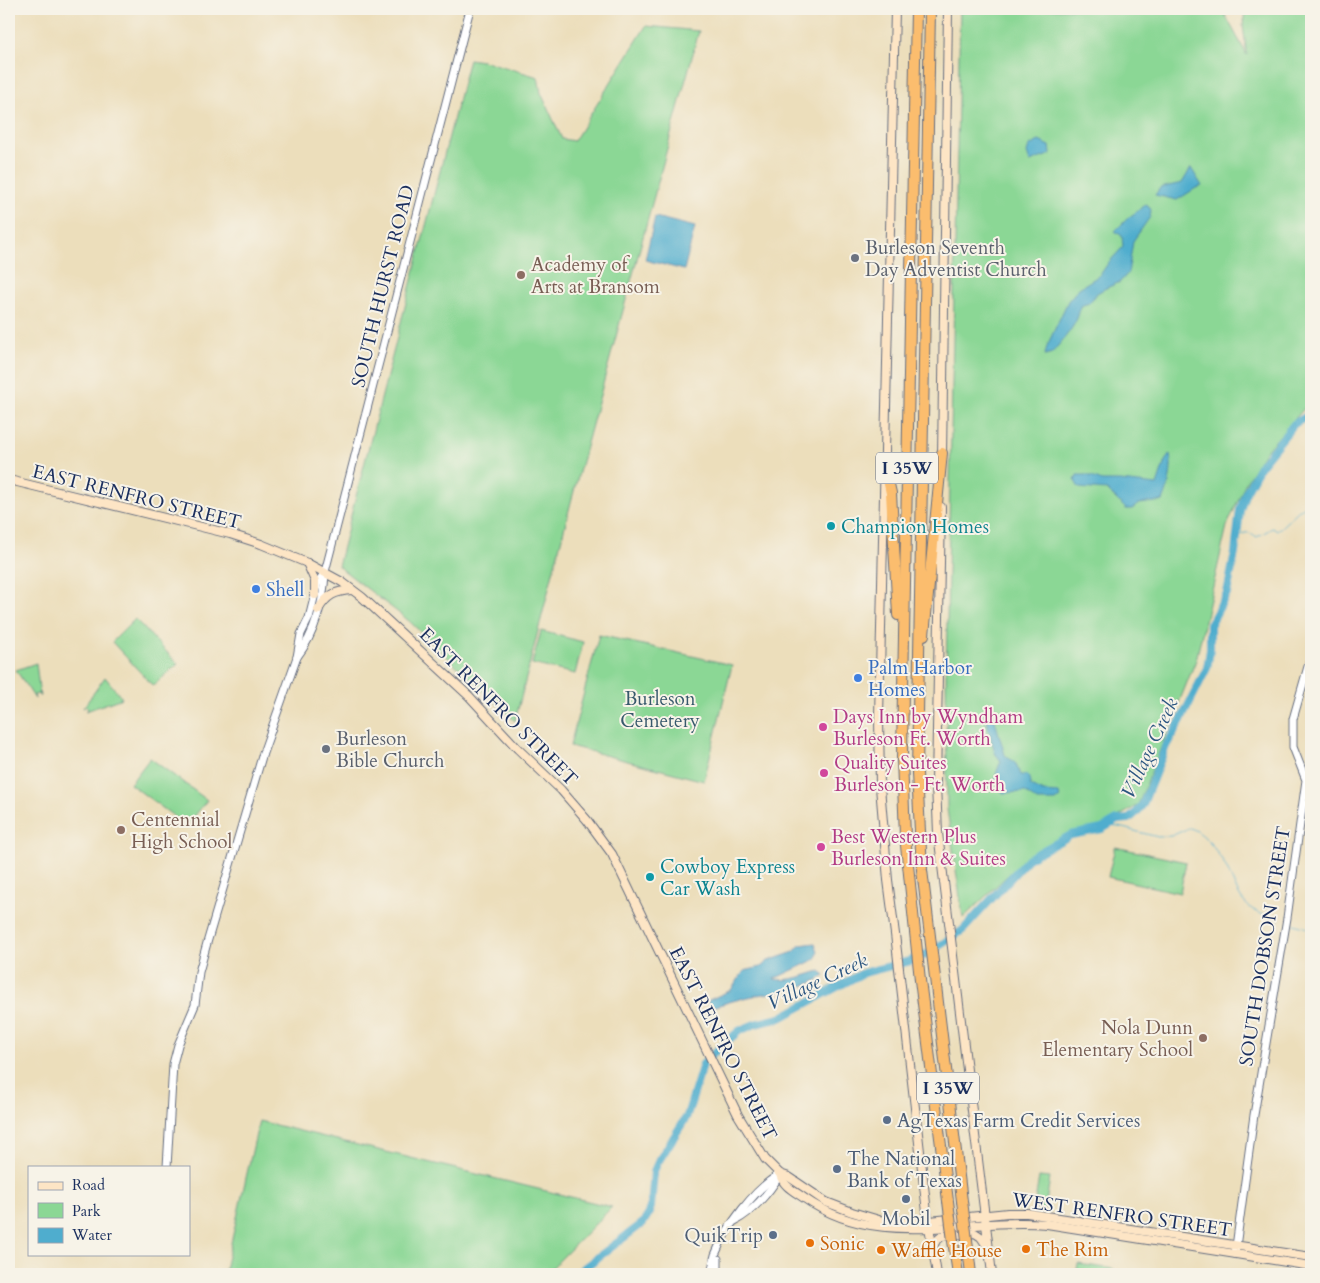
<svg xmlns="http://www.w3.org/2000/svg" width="1320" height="1283" font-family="Cardo,serif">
<rect width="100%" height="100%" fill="#f7f3e8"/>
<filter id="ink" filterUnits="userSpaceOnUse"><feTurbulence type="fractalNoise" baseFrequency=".02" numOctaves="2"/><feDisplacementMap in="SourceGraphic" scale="10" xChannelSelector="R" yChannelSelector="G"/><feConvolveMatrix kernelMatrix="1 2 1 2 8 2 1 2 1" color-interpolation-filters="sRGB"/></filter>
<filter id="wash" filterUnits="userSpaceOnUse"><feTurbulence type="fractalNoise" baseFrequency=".0096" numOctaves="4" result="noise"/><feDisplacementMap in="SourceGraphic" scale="20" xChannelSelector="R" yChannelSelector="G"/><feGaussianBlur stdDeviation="1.12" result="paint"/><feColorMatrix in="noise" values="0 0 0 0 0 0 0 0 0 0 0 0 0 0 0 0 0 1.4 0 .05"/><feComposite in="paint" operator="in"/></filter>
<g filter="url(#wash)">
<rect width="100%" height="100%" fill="#ecdebb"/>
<g fill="#8bd795" stroke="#53837a">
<path d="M960 9H1222L1247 55 1243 26 1245 9H1311V401L1265 452 1245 484 1227 526 1196 660 1138 805 1100 828 1072 832 1029 855 963 918 947 809 946 670Z"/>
<path d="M646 26 699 31 571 502 515 721 409 621 338 566 469 59 488 62 538 77 541 93 562 139 574 141Z"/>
<path d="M135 619 178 664 153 686 112 642Z"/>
<path d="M541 631 583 642 575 674 532 664Z"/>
<path d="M599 635 732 665 704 781 570 746Z"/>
<path d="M36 663 40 697 38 694 34 695 35 699 16 670Z"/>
<path d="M105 677 122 698 86 711 88 709 86 706 83 708Z"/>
<path d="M150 758 207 800 187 826 130 784Z"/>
<path d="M1115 847 1186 862 1180 893 1108 877Z"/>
<path d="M259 1121 612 1207 546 1274H224Z"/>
<path d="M1039 1177 1050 1178 1045 1209 1034 1208Z"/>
<path d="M1078 1264 1114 1269 1113 1274H1076Z"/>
</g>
<g fill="#4fadce" stroke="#356e96">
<path d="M1039 141 1050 146 1051 154 1030 162 1027 153 1029 146Z"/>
<path d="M1191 168 1202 186 1196 188 1177 200 1155 195 1160 188 1182 183Z"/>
<path d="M1147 204 1151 210 1150 217 1133 241 1128 273 1120 282 1104 289 1097 293 1089 303 1080 306C1079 324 1063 339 1052 353L1045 355 1047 346 1068 301 1079 288 1100 275 1109 262 1123 247 1122 236 1115 231 1128 218Z"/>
<path d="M655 217 695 227 684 270 645 260Z"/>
<path d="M1170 454C1173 469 1169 487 1163 501L1139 504 1132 509H1126L1107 490 1079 488 1075 481 1077 475H1087L1102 481H1120L1157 485 1165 461Z"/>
<path d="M988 708 993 714 1005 755 1016 764 1021 775H1028L1031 786 1043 792 1059 793 1060 798 1056 801H1037L1025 792 1003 793C993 779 995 776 1001 761L995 753 984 712Z"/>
<path d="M815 943 818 951 816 959 774 979C789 982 806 975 820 971L825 975C806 989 781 991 758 995 743 998 728 1002 713 1007L707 1001 731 990 744 971 761 967 768 961 794 952 800 945Z"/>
</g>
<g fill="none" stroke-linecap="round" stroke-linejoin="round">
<g stroke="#4fadce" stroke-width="1">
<path d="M1237 538C1246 531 1248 531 1257 537L1272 528 1276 530 1280 528 1298 511 1311 502"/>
<path d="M1107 826 1119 827 1158 837 1171 836 1189 828C1204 830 1221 857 1227 869 1233 880 1237 895 1245 903 1254 913 1267 916 1279 920"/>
<path d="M1294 924 1311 929"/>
</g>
<path stroke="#4fadce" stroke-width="8" d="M576 1274 643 1223 648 1215 651 1207 654 1171 658 1162 687 1116 703 1064 717 1050 739 1031 755 1024 780 1018 863 973 910 961 927 954 963 930 1029 858 1071 835 1102 829 1117 820 1129 819 1137 812 1143 804 1166 746 1181 720 1207 668 1210 650V625L1227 593 1235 553 1240 510 1245 494 1260 466 1294 424 1311 414"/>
</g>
</g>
<g filter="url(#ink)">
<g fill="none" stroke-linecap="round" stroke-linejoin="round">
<g stroke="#646c7f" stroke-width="9">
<g id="tertiary">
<path d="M297 657C315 634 324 601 325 572L470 9"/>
<path d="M167 1167 173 1064 178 1045 195 1005 199 972 207 943 263 753 297 657 301 634 309 618 318 582 325 572"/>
<path d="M735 1221C752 1212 769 1193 779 1176"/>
<path d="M1235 1254 1254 1115 1287 918 1306 780 1293 747V719L1311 656"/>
<path d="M711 1274C713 1268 713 1261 715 1255 726 1227 754 1189 780 1174"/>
<path d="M718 1274V1259"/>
</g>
</g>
<g stroke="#646c7f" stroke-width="10">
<g id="secondary">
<path d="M895 9 879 717 880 787 888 880 895 934 928 1221 937 1274"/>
<path d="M942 458 948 9"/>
<path d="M9 480 230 534 261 544 307 563 342 582 362 597 469 696 518 749 561 790 587 820 612 854 738 1115 765 1159 780 1174 789 1177 826 1202 852 1212 879 1220 920 1222 1008 1213H1027L1311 1257"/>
<path d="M941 507 936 784 938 833 992 1274"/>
<path d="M307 563 315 581V595"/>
<path d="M318 610C327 595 335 591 352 590"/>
<path d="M780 1174C783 1186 794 1191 804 1198 879 1251 963 1217 1047 1224L1311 1266"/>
<path d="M933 1248 935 1242 942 1236 975 1233 981 1237 987 1246"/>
</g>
</g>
<g stroke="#646c7f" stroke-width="12">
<g id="motorway">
<path d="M916 9 903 688 902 759 905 836 920 980 948 1201"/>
<path d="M930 9 917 773 922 870 962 1201"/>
<path d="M885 467 891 493 898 615"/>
<path d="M924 635 942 453"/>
<path d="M967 1240 971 1274"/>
<path d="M953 1241 958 1274"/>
</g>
</g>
<use href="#tertiary" stroke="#fff" stroke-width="7"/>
<use href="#secondary" stroke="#fde5c5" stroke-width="8"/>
<use href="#motorway" stroke="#fbbd6e" stroke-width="10"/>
<g stroke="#1b2f5e" stroke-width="3">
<path id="rail" d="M1310 1274 1311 1264"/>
</g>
<use href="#rail" stroke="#f7f3e8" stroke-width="1" stroke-dasharray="4" stroke-linecap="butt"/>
<g stroke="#646c7f" stroke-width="12" stroke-linecap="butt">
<g id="motorway-bridge">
<path d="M948 1201 953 1241"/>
<path d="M962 1201 967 1240"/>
</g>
</g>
<use href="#motorway-bridge" stroke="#fbbd6e" stroke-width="10"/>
</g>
</g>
<g fill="#6b7280" stroke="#f7f3e8" stroke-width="2">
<circle cx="855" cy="258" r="5"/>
<circle cx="326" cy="749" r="5"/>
</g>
<g fill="#8d6e63" stroke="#f7f3e8" stroke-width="2">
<circle cx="521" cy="275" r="5"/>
<circle cx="121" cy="830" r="5"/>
<circle cx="1203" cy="1038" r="5"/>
</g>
<g fill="#0f9aa8" stroke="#f7f3e8" stroke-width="2">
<circle cx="831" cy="526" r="5"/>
<circle cx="650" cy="877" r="5"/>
</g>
<g fill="#3f7fe0" stroke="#f7f3e8" stroke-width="2">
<circle cx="256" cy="589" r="5"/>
<circle cx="858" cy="678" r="5"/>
</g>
<g fill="#d1479c" stroke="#f7f3e8" stroke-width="2">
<circle cx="823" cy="727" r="5"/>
<circle cx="824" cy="773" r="5"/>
<circle cx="821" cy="847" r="5"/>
</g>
<g fill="#5c6f8a" stroke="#f7f3e8" stroke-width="2">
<circle cx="887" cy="1120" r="5"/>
<circle cx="837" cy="1169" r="5"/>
<circle cx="906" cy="1199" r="5"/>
<circle cx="773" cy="1235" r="5"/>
</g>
<g fill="#e8710a" stroke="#f7f3e8" stroke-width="2">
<circle cx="810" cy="1243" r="5"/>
<circle cx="1026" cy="1249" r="5"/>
<circle cx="881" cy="1250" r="5"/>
</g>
<g text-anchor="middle" stroke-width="4" stroke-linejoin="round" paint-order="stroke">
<g fill="#f7f3e8" stroke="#5d6a87" stroke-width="1">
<rect x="876" y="452.5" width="62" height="31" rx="4"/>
<rect x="917" y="1072.5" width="62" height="31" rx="4"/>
</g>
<g font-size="18" font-weight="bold" fill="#1b2f5e">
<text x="907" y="474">I 35W</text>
<text x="948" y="1094">I 35W</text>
</g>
<g font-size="19" fill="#5b616d" stroke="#f7f3e8" text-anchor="start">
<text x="865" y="254">Burleson Seventh<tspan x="865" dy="22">Day Adventist Church</tspan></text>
<text x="336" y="745">Burleson<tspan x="336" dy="22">Bible Church</tspan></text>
</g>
<g font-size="19" fill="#785e54" stroke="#f7f3e8" text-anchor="start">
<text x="531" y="271">Academy of<tspan x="531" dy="22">Arts at Bransom</tspan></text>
<text x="131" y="826">Centennial<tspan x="131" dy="22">High School</tspan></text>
<text x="1193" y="1034" text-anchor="end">Nola Dunn<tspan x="1193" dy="22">Elementary School</tspan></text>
</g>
<g font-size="19" fill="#1b2f5e" stroke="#f7f3e8">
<text transform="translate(382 286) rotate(-76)" y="7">SOUTH HURST ROAD</text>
<text transform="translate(137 496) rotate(14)" y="7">EAST RENFRO STREET</text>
<text transform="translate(499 706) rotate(45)" y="7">EAST RENFRO STREET</text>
<text transform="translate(1264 946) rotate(-81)" y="7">SOUTH DOBSON STREET</text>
<text transform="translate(724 1043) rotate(63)" y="7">EAST RENFRO STREET</text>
<text transform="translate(1122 1214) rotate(8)" y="7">WEST RENFRO STREET</text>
</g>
<g font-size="19" fill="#0d838f" stroke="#f7f3e8" text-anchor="start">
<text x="841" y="533">Champion Homes</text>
<text x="660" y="873">Cowboy Express<tspan x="660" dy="22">Car Wash</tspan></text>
</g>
<g font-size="19" fill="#366cbe" stroke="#f7f3e8" text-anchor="start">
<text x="266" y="596">Shell</text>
<text x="868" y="674">Palm Harbor<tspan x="868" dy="22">Homes</tspan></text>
</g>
<g font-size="19" fill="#37596c" stroke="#f7f3e8">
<text x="660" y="705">Burleson<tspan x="660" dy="22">Cemetery</tspan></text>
</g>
<g font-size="19" fill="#b23c85" stroke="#f7f3e8" text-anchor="start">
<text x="833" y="723">Days Inn by Wyndham<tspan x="833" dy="22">Burleson Ft. Worth</tspan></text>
<text x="834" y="769">Quality Suites<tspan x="834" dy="22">Burleson - Ft. Worth</tspan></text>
<text x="831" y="843">Best Western Plus<tspan x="831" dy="22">Burleson Inn &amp; Suites</tspan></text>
</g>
<g font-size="19" fill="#4e5e75" stroke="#f7f3e8" text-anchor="start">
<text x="897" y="1127">AgTexas Farm Credit Services</text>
<text x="847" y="1165">The National<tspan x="847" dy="22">Bank of Texas</tspan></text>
<text x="906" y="1225" text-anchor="middle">Mobil</text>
<text x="763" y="1242" text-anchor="end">QuikTrip</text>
</g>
<g font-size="19" fill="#c56008" stroke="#f7f3e8" text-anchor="start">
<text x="820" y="1250">Sonic</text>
<text x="1036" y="1256">The Rim</text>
<text x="891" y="1257">Waffle House</text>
</g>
<g font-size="20" font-style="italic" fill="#2b5580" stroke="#f7f3e8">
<text transform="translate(1149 748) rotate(-65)" y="7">Village Creek</text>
<text transform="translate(817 981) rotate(-25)" y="7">Village Creek</text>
</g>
</g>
<rect width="1320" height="1283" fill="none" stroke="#f7f3e8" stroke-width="30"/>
<rect x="28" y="1166" width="162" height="90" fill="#f7f3e8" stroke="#9fa5b1"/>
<rect x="38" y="1182" width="25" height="8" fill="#fde5c5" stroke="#9fa5b1"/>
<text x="72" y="1190" font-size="15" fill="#1b2f5e">Road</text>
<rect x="38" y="1203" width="25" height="15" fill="#8bd795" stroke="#9fa5b1"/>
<text x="72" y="1216" font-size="15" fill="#1b2f5e">Park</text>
<rect x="38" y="1228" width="25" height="15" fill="#4fadce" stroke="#9fa5b1"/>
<text x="72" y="1240" font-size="15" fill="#1b2f5e">Water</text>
</svg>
